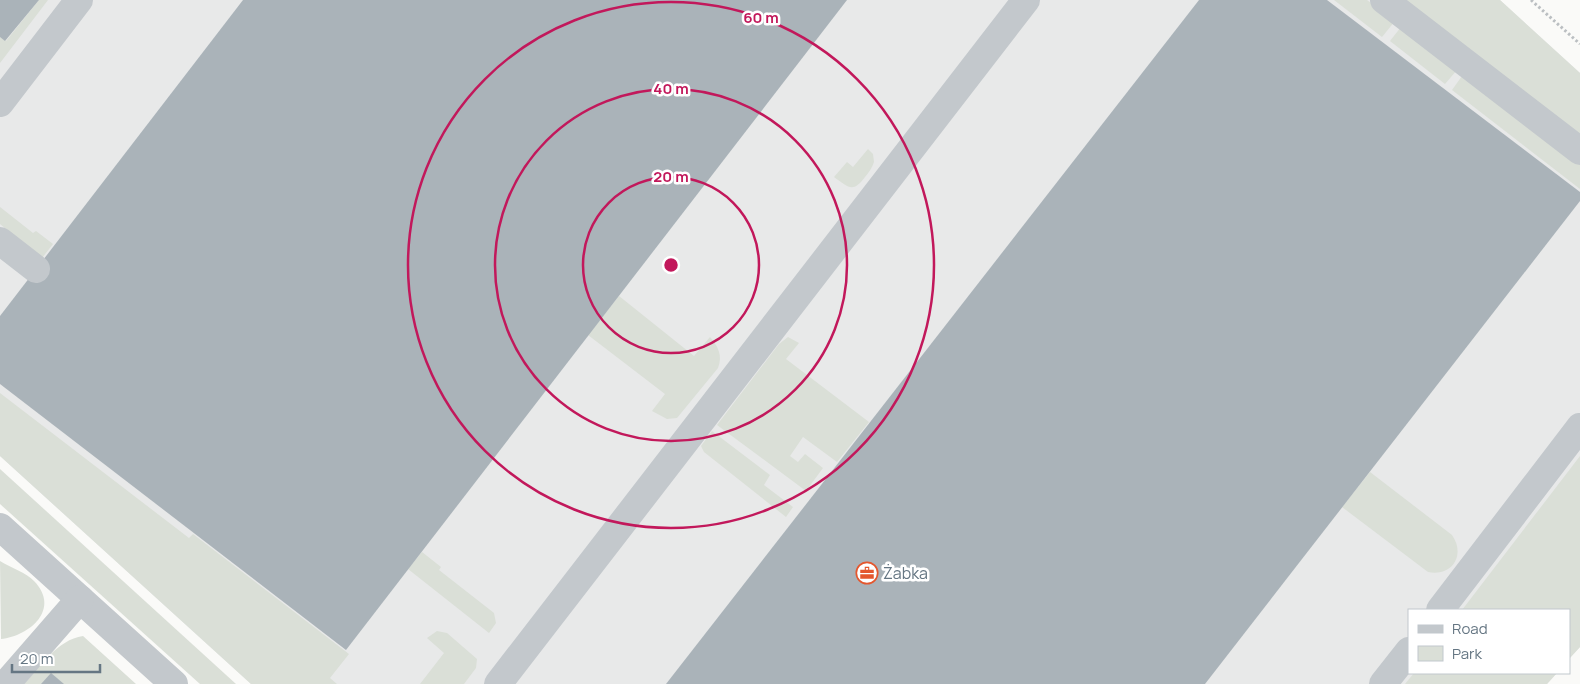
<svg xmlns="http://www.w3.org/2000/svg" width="1580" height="684" font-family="Manrope,sans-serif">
<rect width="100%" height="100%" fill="#fafaf8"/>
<path fill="#e8e9e9" d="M0 0H1500L1580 73V647L1569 659V610H1409V673H1557L1547 684H251L0 456Z"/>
<g fill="#dadfd7">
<path d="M39 0H48L0 63V37L6 41Z"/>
<path d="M1334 0H1367L1395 21 1382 37Z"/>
<path d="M1400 0H1500L1580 73V139Z"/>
<path d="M1401 27 1457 70 1445 84 1390 41Z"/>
<path d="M1462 76 1580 165V189L1452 90Z"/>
<path d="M868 149 873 154 874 162C872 168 869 172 865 177 853 193 849 188 834 177L847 162 853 167Z"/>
<path d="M0 207 33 233 36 231 53 244 42 258 0 224Z"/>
<path d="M619 296 694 356 710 337C718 346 723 356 718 368L677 418 667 419 652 411 665 394 588 335Z"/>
<path d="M788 337 799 343 786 359 869 422 837 462 803 437 790 456 798 462 805 454 823 468 806 491 717 425 779 344Z"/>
<path d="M0 393 189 538 193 534 349 654 330 678 337 684H251L0 456Z"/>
<path d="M712 431 770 475 764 485 793 507 786 517 704 452 701 446Z"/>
<path d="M1580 456V647L1569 659V610H1462Z"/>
<path d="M0 469 236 684H200L0 504Z"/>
<path d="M1370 472 1452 535C1466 555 1452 577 1428 572L1342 507Z"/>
<path d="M422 552 441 567 439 570 494 613 496 623 489 633 408 569Z"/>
<path d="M0 561C11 568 25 572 34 581 61 609 30 636 1 639Z"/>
<path d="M437 631 447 633 477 659 476 668 464 684H420L444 653 427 638Z"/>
<path d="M83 636 136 684H24C41 666 57 640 83 636Z"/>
<path d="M1414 673H1557L1547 684H1405Z"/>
</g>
<g fill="#aab3b9">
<path d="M0 0H39L5 41 0 37Z"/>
<path d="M243 0H847L346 650 0 384V316Z"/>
<path d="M1199 0H1327L1580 192V201L1205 684H666Z"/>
<path d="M51 673 64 684H41Z"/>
</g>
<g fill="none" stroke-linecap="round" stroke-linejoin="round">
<path stroke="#bbbfc2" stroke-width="3" stroke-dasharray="2.5 2.5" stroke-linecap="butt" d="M1531 0 1580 44"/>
<g stroke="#c3c8cc" stroke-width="28">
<path d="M1384 0 1580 151"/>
<path d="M0 103 79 0"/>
<path d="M0 241 36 269"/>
<path d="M0 527 174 684"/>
<path d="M1440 610 1580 427"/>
<path d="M6 684 80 599"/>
<path d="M498 684 1026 0"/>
<path d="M1383 684 1409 651"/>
</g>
</g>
<g fill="none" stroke="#c2185b" stroke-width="2.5">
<circle cx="671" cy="265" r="88"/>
<circle cx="671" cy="265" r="176"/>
<circle cx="671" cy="265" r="263"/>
</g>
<defs>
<g id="office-ring" transform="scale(1.125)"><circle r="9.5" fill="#fff" stroke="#e4572e" stroke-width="1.5"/><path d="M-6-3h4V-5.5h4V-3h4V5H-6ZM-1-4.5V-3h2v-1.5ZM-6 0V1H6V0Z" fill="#e4572e"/></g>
</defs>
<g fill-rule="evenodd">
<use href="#office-ring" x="867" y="573"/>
</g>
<g text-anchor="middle" stroke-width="5" stroke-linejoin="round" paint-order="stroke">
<g font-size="16" fill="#657683" stroke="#fff" text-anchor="start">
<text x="883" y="579">Żabka</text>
</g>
</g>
<circle cx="671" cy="265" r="8" fill="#c2185b" stroke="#fff" stroke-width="2.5"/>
<g font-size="15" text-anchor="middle" font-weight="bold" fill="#c2185b" stroke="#fff" stroke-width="5" stroke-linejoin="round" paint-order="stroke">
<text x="761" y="23">60 m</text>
<text x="671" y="94">40 m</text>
<text x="671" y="182">20 m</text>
</g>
<rect x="1408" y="609" width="162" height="65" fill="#ffffff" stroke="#c1c8cd"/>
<rect x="1418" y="625" width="25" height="8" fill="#c3c8cc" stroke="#c1c8cd"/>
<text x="1452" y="634" font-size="15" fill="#657683">Road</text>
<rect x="1418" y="646" width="25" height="15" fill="#dadfd7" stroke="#c1c8cd"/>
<text x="1452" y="659" font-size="15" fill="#657683">Park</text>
<path d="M12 664v8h88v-8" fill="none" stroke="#657683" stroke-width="2.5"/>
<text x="20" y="664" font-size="15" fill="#657683" stroke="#ffffff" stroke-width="4" paint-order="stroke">20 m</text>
</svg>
